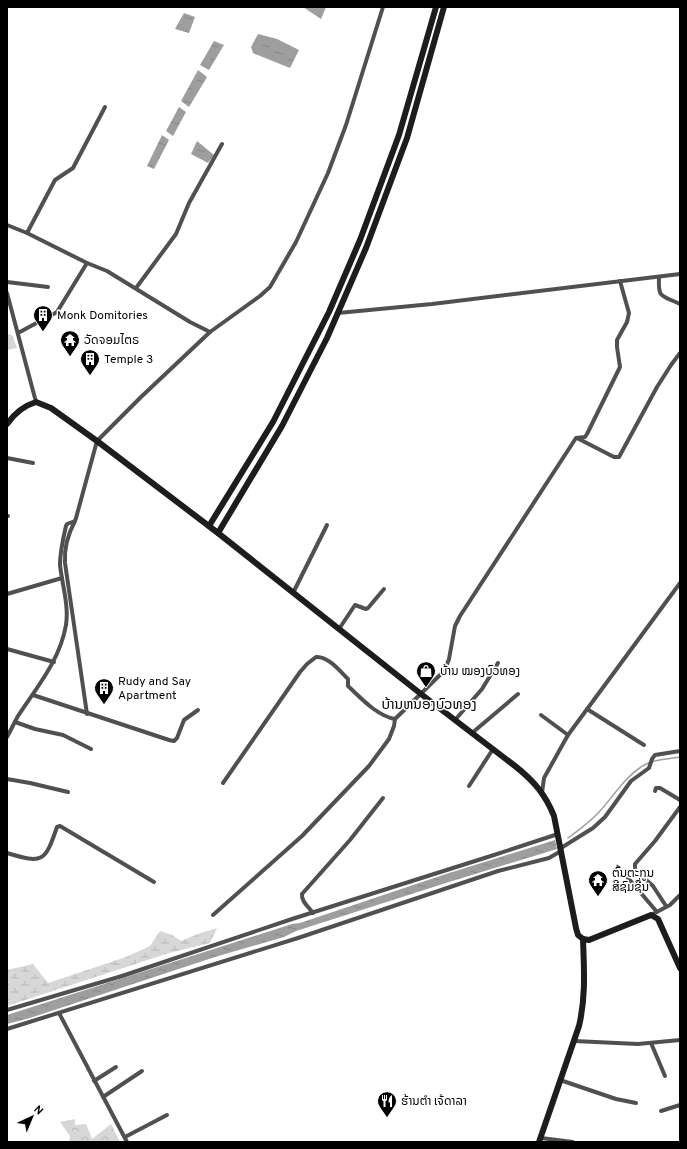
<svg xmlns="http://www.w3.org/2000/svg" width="687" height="1149" font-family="Overpass,'Noto Sans Lao',sans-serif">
<defs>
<pattern id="forest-crowns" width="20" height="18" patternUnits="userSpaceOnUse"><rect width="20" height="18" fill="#d7d7d7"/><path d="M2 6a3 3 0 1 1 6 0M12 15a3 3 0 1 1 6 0" fill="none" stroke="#b7b7b7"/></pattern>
<pattern id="wetland-marsh" width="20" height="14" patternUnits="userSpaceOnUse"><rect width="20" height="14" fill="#d7d7d7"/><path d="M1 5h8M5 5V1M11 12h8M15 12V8" fill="none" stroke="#b7b7b7"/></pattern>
<pattern id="water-ripples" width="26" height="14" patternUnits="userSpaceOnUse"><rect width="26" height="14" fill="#9e9e9e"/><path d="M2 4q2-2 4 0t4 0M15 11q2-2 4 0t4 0" fill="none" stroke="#868686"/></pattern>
</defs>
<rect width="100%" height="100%" fill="#fff"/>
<g fill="url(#forest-crowns)">
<path d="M7 334 12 335 17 348 7 350Z"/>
<path d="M75 1119V1125L86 1124 92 1139 111 1124 120 1142H69L70 1136 60 1122Z"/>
</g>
<path fill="url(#wetland-marsh)" d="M217 928 210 943 169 953 7 1006V970L33 964 48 983 126 957 150 946 160 931 172 935 181 941 198 934Z"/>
<g fill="url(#water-ripples)">
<path d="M303 7H326L321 19Z"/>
<path d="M184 13 195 17 189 33 175 29Z"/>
<path d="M258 34 277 39 299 50 290 68 253 53 251 47Z"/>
<path d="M214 41 224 45 209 70 200 65Z"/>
<path d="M198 70 207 77 189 107 181 101Z"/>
<path d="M179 107 186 112 173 136 166 131Z"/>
<path d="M162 135 169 140 154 169 147 166Z"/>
<path d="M197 141 214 155 208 163 191 154Z"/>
<path d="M555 840 557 849 449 882 296 931 284 937 215 957 30 1018 7 1024V1015L292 924 300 923 446 874Z"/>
</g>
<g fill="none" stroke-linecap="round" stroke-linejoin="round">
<path stroke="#9e9e9e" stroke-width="1.5" d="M568 838C579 830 590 822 599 812 613 797 624 778 641 767 652 759 668 759 680 757"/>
<g stroke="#505050" stroke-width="4">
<path d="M7 225 27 233 87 263 107 271 190 322 210 332"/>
<path d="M27 233 55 180 73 168 105 107"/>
<path d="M659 277C658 299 661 295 680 304"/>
<path d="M7 282 48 287"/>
<path d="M136 288 176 234 189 203 222 144"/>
<path d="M7 293 36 402"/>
<path d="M338 313 432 304 680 274"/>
<path d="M18 333 57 312 87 263"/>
<path d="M577 438 614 457H619L657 387 671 365 680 353"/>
<path d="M7 458 33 463"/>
<path d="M7 516H8"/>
<path d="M75 521C68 534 64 548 65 563L87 714"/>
<path d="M293 593 327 525"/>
<path d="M7 594 62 578"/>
<path d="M339 629 355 605 366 609 368 608 384 589"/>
<path d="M7 649 54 662"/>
<path d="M33 695 169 740 174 741 177 738 184 720 198 710"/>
<path d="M587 709 644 745"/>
<path d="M541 715 568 735"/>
<path d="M455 720 482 689 498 663"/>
<path d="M15 722 35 729 63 735 91 749"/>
<path d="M472 733 518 694"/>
<path d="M7 737C11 730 14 723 18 716 37 687 60 660 66 625 69 605 62 584 60 565 60 551 63 539 66 526L67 524 75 521 76 518 97 441 141 397 210 332 260 296 270 287 296 242 328 173 346 125 383 7"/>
<path d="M7 779 30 783 68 792"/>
<path d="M223 783 300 672 307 664 316 657C328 656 340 671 348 679V686C361 698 377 716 395 719L443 672 446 667 449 659 455 626 460 616 576 438 585 437 587 434 620 367 617 347V340L627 322 629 313 620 281"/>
<path d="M469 786 493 749"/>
<path d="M655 791 656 788H660L680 800"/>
<path d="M542 793 544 778 568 735 680 583"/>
<path d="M561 848 593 828 605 817 631 781 649 768 652 759 655 755 680 751"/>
<path d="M7 853C43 864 45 862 57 827L60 826 154 882"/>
<path d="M623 872 657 912"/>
<path d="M666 906 653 886 635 870V864L655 841 680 807"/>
<path d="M313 913C309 907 301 902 302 894L350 840 383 798"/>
<path d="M213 915 302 836 369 766 389 739 394 726 395 719"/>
<path d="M651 915 670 905 680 895"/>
<path d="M7 1010 122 976 292 919 494 855 558 834"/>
<path d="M59 1013 127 1142"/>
<path d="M7 1029 298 938 498 871 549 858 561 851"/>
<path d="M574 1041 638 1044 680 1040"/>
<path d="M651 1043 665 1076"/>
<path d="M560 1080 616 1099 636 1103"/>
<path d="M94 1081 116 1067"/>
<path d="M103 1097 142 1071"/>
<path d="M661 1111 680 1105"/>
<path d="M125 1137 167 1115"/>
<path d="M541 1138 573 1142"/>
</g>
<g stroke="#1d1d1d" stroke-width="6">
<path d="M7 424C14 414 23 406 36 402L51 408 97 441 218 533 421 694 515 766C534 781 545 794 554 816L576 928 578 935 583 939C584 969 586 997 579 1026L539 1142"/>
<path d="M209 526 273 422 329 312 360 240 399 135 436 7"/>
<path d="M218 533 282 426 327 338 366 248 407 138 444 7"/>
<path d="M583 939 589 940 651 915 658 919 680 968"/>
</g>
</g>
<defs>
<g id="building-pin" transform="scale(1)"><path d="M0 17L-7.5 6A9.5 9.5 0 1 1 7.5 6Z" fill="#000" stroke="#fff"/><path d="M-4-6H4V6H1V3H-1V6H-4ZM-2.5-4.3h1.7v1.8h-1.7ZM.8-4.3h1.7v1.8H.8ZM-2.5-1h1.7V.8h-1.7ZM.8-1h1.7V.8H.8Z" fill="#fff"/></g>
<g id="temple-pin" transform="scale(1)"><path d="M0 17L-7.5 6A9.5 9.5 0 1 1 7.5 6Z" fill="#000" stroke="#fff"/><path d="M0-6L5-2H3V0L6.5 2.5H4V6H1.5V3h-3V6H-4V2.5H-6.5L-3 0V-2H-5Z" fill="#fff"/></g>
<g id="shop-pin" transform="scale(1)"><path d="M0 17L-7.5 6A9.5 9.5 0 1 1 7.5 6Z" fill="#000" stroke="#fff"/><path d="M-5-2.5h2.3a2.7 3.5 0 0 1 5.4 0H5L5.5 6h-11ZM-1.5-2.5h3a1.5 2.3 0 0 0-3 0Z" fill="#fff"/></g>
<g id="restaurant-pin" transform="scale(1)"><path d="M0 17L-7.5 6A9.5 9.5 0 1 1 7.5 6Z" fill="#000" stroke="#fff"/><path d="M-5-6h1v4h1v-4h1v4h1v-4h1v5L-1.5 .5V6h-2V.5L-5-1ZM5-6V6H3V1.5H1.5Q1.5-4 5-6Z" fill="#fff"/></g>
</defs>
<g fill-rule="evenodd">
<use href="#building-pin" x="43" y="315"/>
<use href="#temple-pin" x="70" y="340"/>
<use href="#building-pin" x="90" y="359"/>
<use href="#shop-pin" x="426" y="671"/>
<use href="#building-pin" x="104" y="688"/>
<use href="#temple-pin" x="598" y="880"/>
<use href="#restaurant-pin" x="387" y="1101"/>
</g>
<g text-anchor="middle" stroke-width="3" stroke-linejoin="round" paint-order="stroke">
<g font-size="12" fill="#000" stroke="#fff" text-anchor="start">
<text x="57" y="319">Monk Domitories</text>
<text x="84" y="344">ວັດຈອມໄຕຣ</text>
<text x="104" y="363">Temple 3</text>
<text x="440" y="675">ບ້ານ ໝອງບົວທອງ</text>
<text x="118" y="685">Rudy and Say<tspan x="118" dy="14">Apartment</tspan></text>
<text x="612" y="877">ຕົ້ນຕະກູນ<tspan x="612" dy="14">ສີຊົມຊື່ນ</tspan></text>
<text x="401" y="1105">ຮ້ານຕຳ ເຈ້ດາລາ</text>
</g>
<g font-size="14" fill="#000" stroke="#fff">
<text x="429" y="709">ບ້ານຫນອງບົວທອງ</text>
</g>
</g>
<rect width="687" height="1149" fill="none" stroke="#000000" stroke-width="16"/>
<g transform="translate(32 1117) rotate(44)" stroke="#ffffff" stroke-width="3" paint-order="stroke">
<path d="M0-3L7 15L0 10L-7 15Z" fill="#000000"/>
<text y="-6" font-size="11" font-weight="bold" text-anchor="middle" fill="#000000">N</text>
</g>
</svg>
